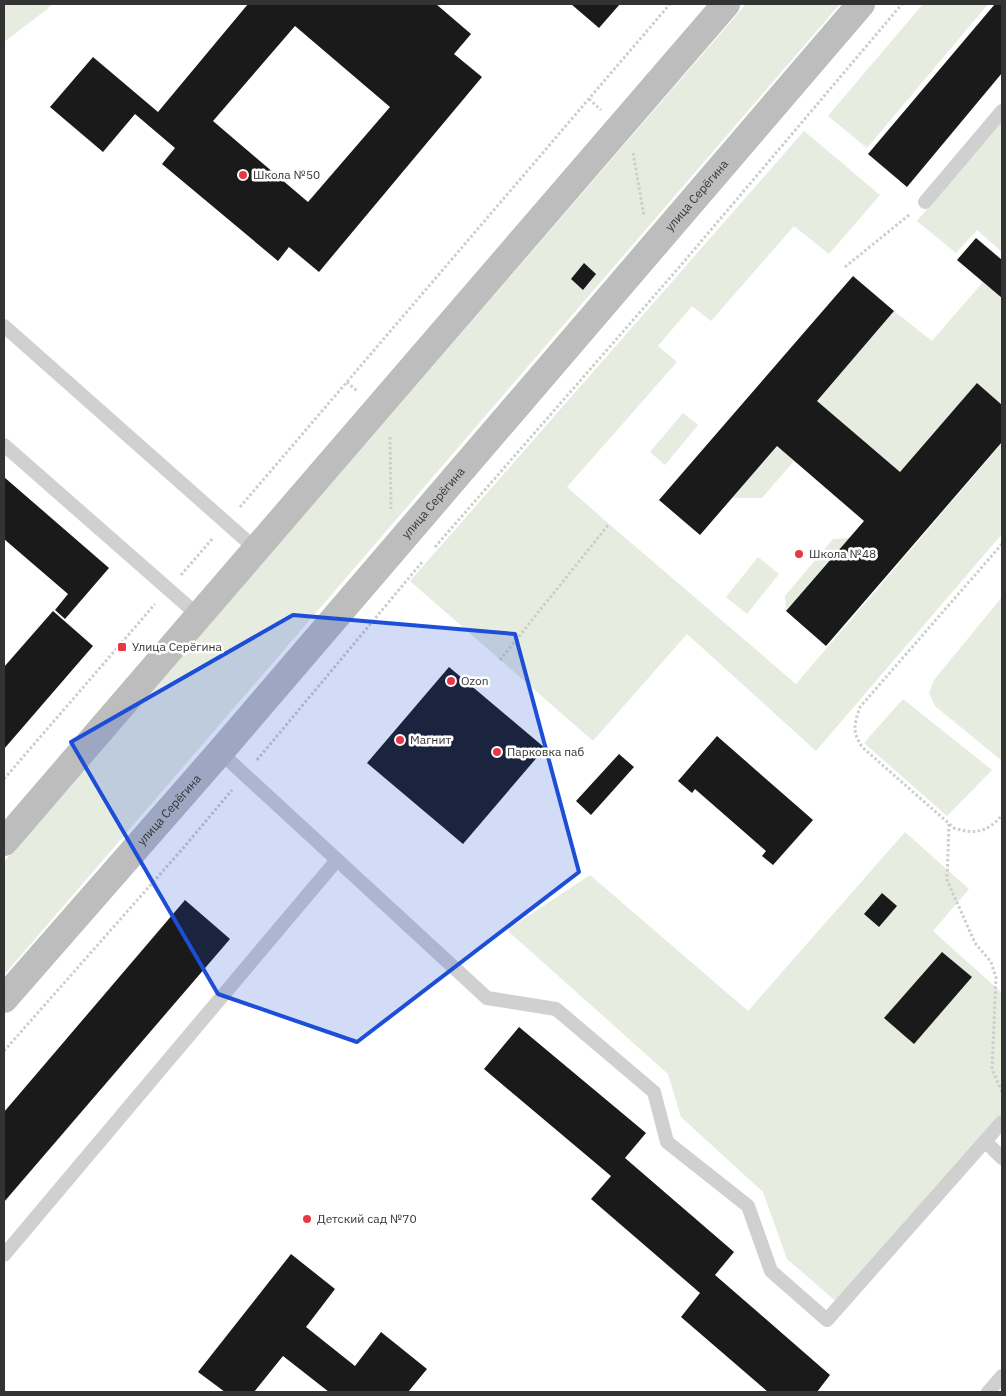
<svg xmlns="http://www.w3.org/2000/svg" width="1006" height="1396" font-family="'IBM Plex Sans',sans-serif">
<rect width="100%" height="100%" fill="#fff"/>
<g fill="#e6ecdf">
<path d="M4 4H52L46 10 4 42Z"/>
<path d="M746 4H840L4 975V862Z"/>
<path d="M923 4H988L867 148 828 116Z"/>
<path d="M1002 120V252L977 230 956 253 917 221Z"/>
<path d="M804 131 880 195 829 254 794 226 711 321 692 306 658 346 677 362 567 487 609 524 796 684 1002 443V534L816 751 687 634 593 741 410 581Z"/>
<path d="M983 282 1002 297V405L977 383 900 472 817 401 894 311 932 341Z"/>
<path d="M683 413 698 425 665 465 650 452Z"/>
<path d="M777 446 794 461 762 498H732Z"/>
<path d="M850 538 786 611 785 596 833 539Z"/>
<path d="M758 557 779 574 747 614 726 597Z"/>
<path d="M1002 597V761L935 706 929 693 934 680Z"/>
<path d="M903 699 992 770 947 816 864 743Z"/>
<path d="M905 832 969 889 933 931 1002 993V1118L839 1304 787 1259 763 1192 681 1117 668 1074 507 930 590 875 748 1011Z"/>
</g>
<g fill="#1a1a1a" fill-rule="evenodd">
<path d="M248 4H436L471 34 454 54 482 77 319 272 289 247 278 261 162 164 175 148 135 114 103 152 50 107 93 57 158 112ZM295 26 390 107 308 202 213 121Z"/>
<path d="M571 4H620L599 28Z"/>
<path d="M995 4H1002V73L907 187 868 154Z"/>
<path d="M976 238 1002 260V298L957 260Z"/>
<path d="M584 263 596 274 583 290 571 279Z"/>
<path d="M853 276 894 311 817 401 900 472 977 383 1002 405V442L826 646 786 611 864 521 777 446 700 535 659 500Z"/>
<path d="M4 477 109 568 65 619 55 610 68 594 4 539Z"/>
<path d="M53 611 93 646 4 749V667Z"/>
<path d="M449 667 545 748 463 844 367 763Z"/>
<path d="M717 736 813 820 773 865 762 856 766 851 695 789 692 793 678 781Z"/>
<path d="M619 754 634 767 591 815 576 801Z"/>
<path d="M882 893 897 906 879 927 864 914Z"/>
<path d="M185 900 230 939 4 1202V1112Z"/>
<path d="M942 952 972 977 914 1044 884 1018Z"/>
<path d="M519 1027 646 1133 625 1158 734 1252 715 1275 830 1375 817 1392H768L681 1317 700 1293 591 1199 611 1176 484 1069Z"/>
<path d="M291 1254 335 1289 306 1327 355 1366 381 1332 427 1369 408 1392H329L283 1356 254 1392H225L198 1372Z"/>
</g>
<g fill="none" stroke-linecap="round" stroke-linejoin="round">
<g stroke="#cdcdcd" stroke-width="3" stroke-dasharray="2.5 2.5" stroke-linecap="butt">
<path d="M589 99 601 110"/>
<path d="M633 153 644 216"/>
<path d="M845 267 909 215"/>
<path d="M347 382 357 391"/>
<path d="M390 437 391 509"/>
<path d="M240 507 670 4"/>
<path d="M1002 544 860 707C854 725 852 731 862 747L954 828C975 835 988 832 1002 815"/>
<path d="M435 547 682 264 902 4"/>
<path d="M181 575 213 538"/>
<path d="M500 660 609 524"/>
<path d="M257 760 423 561"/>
<path d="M4 779 155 604"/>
<path d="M949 824 947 880 975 943 991 962 996 978 992 1069 1002 1092"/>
<path d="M4 1051 185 846 232 790"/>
</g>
<g stroke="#d0d0d0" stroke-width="14">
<path d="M925 202 1002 111"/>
<path d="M4 326 257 550"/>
<path d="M4 445 199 616"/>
<path d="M220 752 487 998 556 1009 654 1092 667 1142 748 1206 771 1271 827 1320 1002 1122"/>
<path d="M985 1141 1002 1158"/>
<path d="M4 1255 337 860"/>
<path d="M988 1392 1002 1376"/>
</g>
<g stroke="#bdbdbd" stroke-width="28">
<path d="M4 842 726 4"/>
<path id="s1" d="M4 999 220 752 861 4"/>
</g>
</g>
<path fill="#1d4ed8" fill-opacity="0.2" stroke="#1d4ed8" stroke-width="4" stroke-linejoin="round" d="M293 615 515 634 579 872 357 1042 218 994 71 742Z"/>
<g fill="#e63946" stroke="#fff" stroke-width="2">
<circle cx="243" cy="175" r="5"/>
<circle cx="799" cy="554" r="5"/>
<rect x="117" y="642" width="10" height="10" rx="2.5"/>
<circle cx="451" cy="681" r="5"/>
<circle cx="400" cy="740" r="5"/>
<circle cx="497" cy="752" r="5"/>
<circle cx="307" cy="1219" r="5"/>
</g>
<g text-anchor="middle" stroke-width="5" stroke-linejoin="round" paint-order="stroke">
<g font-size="12" fill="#333" stroke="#fff" text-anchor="start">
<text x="253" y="179">Школа №50</text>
<text x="809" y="558">Школа №48</text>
<text x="132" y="651">Улица Серёгина</text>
<text x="461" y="685">Ozon</text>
<text x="410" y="744">Магнит</text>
<text x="507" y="756">Парковка паб</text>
<text x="317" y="1223">Детский сад №70</text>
</g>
<g font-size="12" fill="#333" stroke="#fff">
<text dy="4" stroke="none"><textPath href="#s1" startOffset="1061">улица Серёгина</textPath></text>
<text dy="4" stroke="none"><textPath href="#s1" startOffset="656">улица Серёгина</textPath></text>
<text dy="4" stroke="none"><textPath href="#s1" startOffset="251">улица Серёгина</textPath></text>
</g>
</g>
<rect width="1006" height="1396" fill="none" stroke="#333333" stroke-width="10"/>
</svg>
